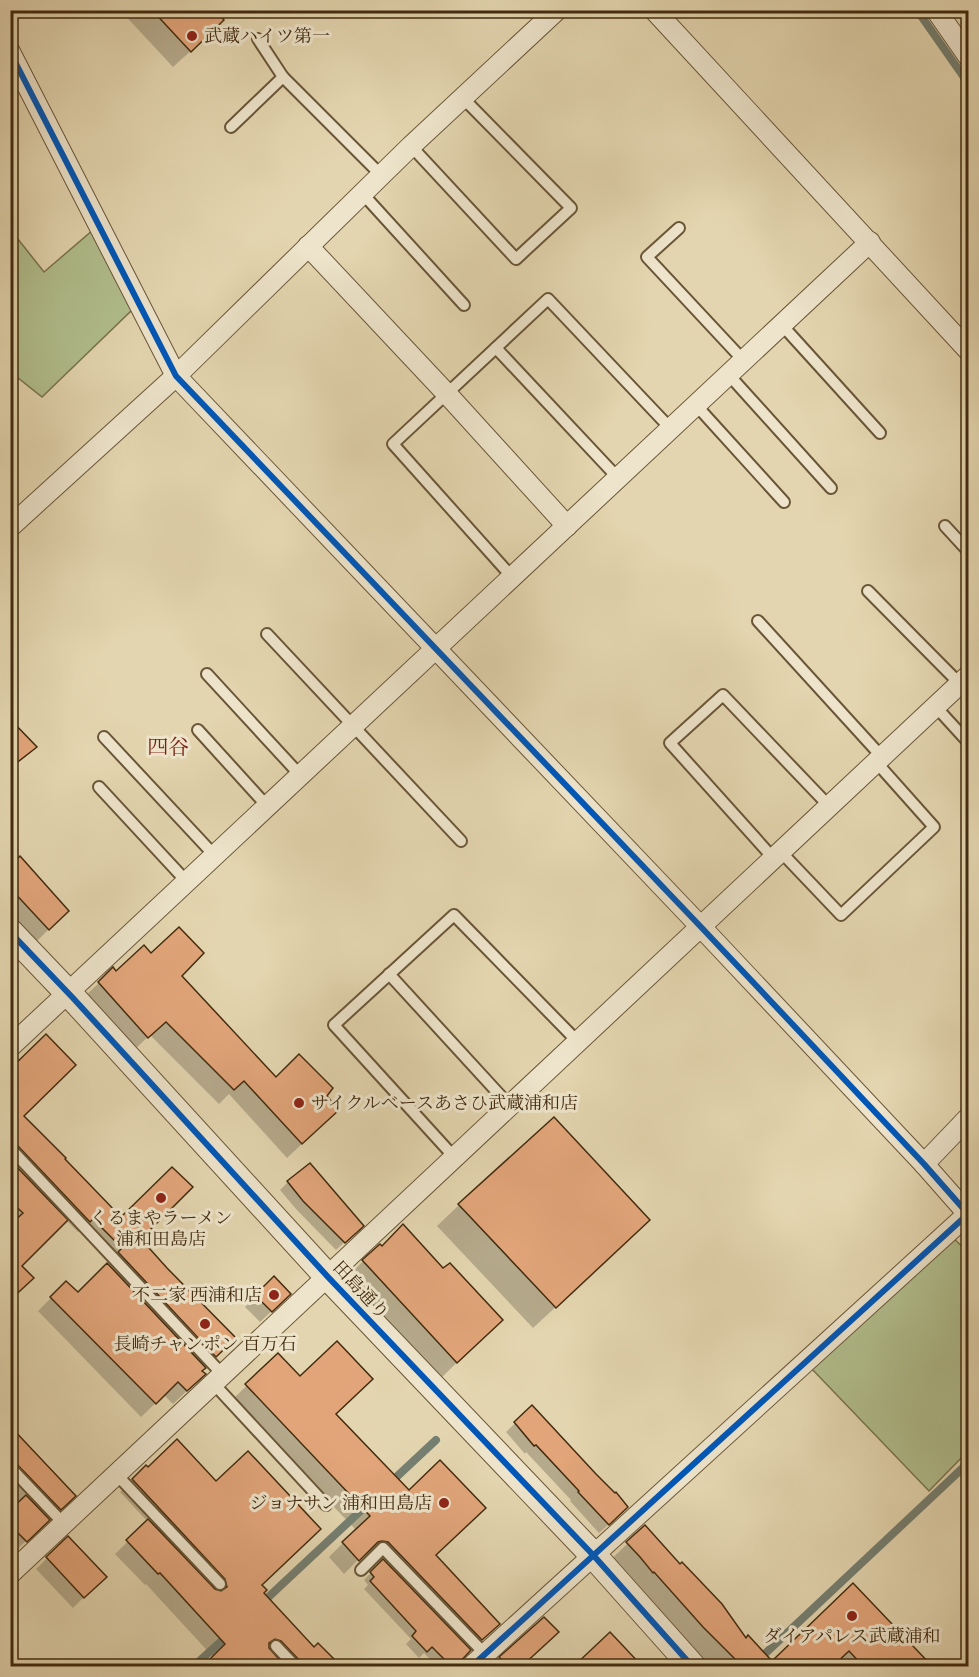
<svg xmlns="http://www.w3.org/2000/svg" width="979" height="1677" font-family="'Libre Bodoni','Noto Serif JP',serif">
<rect width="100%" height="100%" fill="#e3d5af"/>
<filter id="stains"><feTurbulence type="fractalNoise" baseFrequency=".00333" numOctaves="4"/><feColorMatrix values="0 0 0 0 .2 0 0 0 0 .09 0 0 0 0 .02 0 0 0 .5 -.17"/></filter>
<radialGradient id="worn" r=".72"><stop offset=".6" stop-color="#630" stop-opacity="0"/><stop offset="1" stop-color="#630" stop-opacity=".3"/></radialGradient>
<g fill="#b1be8d" stroke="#7a744e" stroke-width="1.5">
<path d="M10 229 44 272 93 230 133 309 42 397 17 377 13 353 11 351Z"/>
<path d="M951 1236 968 1252V1451L929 1491 811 1368Z"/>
</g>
<g fill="#0003">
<path d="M120 10H213L206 37 173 67Z"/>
<path d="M10 855 67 911 36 942 10 914Z"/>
<path d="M151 955 180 976 275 1079 326 1096 323 1124 287 1158 229 1094 219 1104 150 1035 133 1051 84 997 99 983Z"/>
<path d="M10 1072 22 1116 233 1338 200 1371 190 1388 173 1404 164 1395 141 1417 38 1311 66 1283 78 1294 124 1248 122 1246 110 1258 81 1229 78 1232 66 1220 20 1266 10 1298 13 1225 10 1223Z"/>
<path d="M554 1119 627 1241 533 1328 437 1226 459 1205Z"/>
<path d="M288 1182 362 1226 336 1250 296 1209 280 1190Z"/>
<path d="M363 1261 479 1341 435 1384 342 1283Z"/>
<path d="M274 1278 278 1305 260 1322 245 1307Z"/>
<path d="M278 1355 334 1414 434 1555 484 1638 454 1666H437L424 1653 419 1658 406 1644 411 1639 364 1589 368 1585 364 1580 380 1563 374 1556 366 1554 362 1556 344 1574 329 1557 356 1530 232 1400Z"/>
<path d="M532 1407 618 1516 599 1533 570 1501 571 1500 526 1452 525 1454 506 1432Z"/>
<path d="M10 1428 73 1496 10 1556Z"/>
<path d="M146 1467 260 1586 262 1593 314 1649 318 1645 338 1666H205L214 1658 146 1584 145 1585 115 1554 148 1522 120 1492Z"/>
<path d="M645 1527 745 1640 770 1661 771 1659 773 1661 853 1585 930 1666H692L601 1569Z"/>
<path d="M68 1538 105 1576 73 1608 36 1569Z"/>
<path d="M557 1632 521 1666H492L500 1658Z"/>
<path d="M610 1634 640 1666H576Z"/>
</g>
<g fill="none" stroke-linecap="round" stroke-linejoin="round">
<g stroke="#757f71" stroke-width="8">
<path d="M917 10 968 83"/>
<path d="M390 1483 436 1440"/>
<path d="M261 1604 370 1502"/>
<path d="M194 1666 228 1635"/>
<path d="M752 1666 968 1463"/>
</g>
</g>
<g fill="#e2a57a" stroke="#422b0f" stroke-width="1.5">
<path d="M152 10H215L224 20 191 52Z"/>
<path d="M10 719 37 747 10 768Z"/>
<path d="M20 856 69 911 49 930 10 888V866Z"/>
<path d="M179 927 204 953 182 976 276 1077 299 1054 333 1088 327 1096 339 1110 302 1144 244 1081 234 1090 166 1022 148 1038 98 982 113 967 116 971 144 945 151 953Z"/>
<path d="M46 1034 76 1065 24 1116 66 1158 65 1159 121 1217 172 1167 193 1187 141 1239 167 1268 236 1338 216 1357 118 1252 122 1248 93 1219 90 1222 15 1143 10 1141V1069Z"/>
<path d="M554 1117 650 1220 556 1308 458 1204Z"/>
<path d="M10 1160 68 1220 22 1266 34 1278 10 1300V1225L23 1213 10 1201Z"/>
<path d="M310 1163 364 1226 345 1243 303 1201 287 1181Z"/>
<path d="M403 1224 443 1268 450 1263 503 1320 457 1363 362 1260 380 1244 382 1246Z"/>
<path d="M107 1263 206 1368 202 1371 206 1374 187 1391 178 1382 156 1404 50 1297 66 1281 78 1292Z"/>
<path d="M274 1276 291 1294 272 1312 255 1295Z"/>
<path d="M337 1341 373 1379 336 1414 409 1490 440 1460 486 1508 436 1555 500 1624 482 1640 388 1542 382 1541 378 1542 359 1561 342 1542 370 1516 245 1384 278 1353 300 1376Z"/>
<path d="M532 1405 596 1474 615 1493 616 1492 628 1507 609 1525 578 1492 579 1491 536 1445 534 1446 514 1422Z"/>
<path d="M10 1426 76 1496 61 1510 10 1457Z"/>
<path d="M177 1439 216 1481 248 1451 321 1529 262 1585 267 1590 264 1593 314 1647 318 1643 341 1666H302L300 1661 281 1641 275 1639 269 1643V1648L285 1666H203L225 1644 160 1573 158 1574 126 1540 148 1519 215 1589 221 1591 227 1587 225 1579 132 1479 146 1465 148 1467Z"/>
<path d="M26 1495 50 1520 27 1542 10 1525V1510Z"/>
<path d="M645 1525 680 1564 682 1562 722 1604 746 1638 748 1635 772 1661 853 1583 932 1666H863L849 1651 833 1666H742L703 1627 654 1572 653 1573 640 1557 626 1542Z"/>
<path d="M68 1536 107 1577 84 1598 46 1557Z"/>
<path d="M383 1559 471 1650 456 1666H451L432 1647 427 1652 412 1636 416 1631 370 1581 374 1577 370 1572Z"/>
<path d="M544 1617 559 1632 522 1666H508L499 1657Z"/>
<path d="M610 1632 642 1666H574Z"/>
</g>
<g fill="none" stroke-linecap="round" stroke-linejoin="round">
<g stroke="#6a5637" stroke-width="14">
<g id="service">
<path d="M258 39 283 77 381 175"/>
<path d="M231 127 283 77"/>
<path d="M411 146 516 259 571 208 463 98"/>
<path d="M362 193 464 305"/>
<path d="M679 228 647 257 744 361"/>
<path d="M782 325 880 433"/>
<path d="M496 348 618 478"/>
<path d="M729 375 831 488"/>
<path d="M696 405 784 502"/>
<path d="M945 526 968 551"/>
<path d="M512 577 393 444 548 299 671 429"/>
<path d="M868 591 960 684"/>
<path d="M758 621 882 757"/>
<path d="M267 634 461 841"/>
<path d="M207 674 300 775"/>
<path d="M936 707 968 742"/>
<path d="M198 730 267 806"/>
<path d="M104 737 215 856"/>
<path d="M99 787 187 882"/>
<path d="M781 852 841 915 934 827 877 763"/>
<path d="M774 859 670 743 723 695 829 806"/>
<path d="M389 974 510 1106"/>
<path d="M10 1148 223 1375"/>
<path d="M455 1158 334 1025 454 915 578 1042"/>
<path d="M214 1384 326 1505"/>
<path d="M10 1467 64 1524"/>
<path d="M117 1475 220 1584"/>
<path d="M361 1570 383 1548 485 1654"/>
<path d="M276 1646 295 1666"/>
</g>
</g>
<g stroke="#6a5637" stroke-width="22">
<g id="minor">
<path d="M654 10 968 350"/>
<path d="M936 10 968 56"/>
<path d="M10 52 176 376 701 927 924 1164 968 1214 472 1666"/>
<path d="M308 246 447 394 567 526"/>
<path d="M10 527 176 376 411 146 557 10"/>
<path d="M10 1047 870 242"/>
<path d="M924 1164 968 1118"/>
<path d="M10 1574 968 676"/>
</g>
</g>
<g stroke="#6a5637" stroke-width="28">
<path id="tertiary" d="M10 932 73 998 328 1277 594 1556 692 1666"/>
</g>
<use href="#service" stroke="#ede4cb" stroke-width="10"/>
<use href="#minor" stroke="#ede4cb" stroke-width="20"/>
<use href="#tertiary" stroke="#ede4cb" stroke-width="26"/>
<g stroke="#ede4cb" stroke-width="10">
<g id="cycleway">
<path d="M10 52 176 376 701 927 924 1164 968 1214 472 1666"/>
<path d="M10 932 73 998 328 1277 594 1556 692 1666"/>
</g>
</g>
<use href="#cycleway" stroke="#0057b8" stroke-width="6"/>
</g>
<g fill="#8f2418" stroke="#ede4cb" stroke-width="2">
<circle cx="192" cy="36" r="6"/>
<circle cx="299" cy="1103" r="6"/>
<circle cx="161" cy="1198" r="6"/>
<circle cx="274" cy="1295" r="6"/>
<circle cx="205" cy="1324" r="6"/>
<circle cx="444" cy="1503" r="6"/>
<circle cx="852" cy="1616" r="6"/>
</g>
<g text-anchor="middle" stroke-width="6" stroke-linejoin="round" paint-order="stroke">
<g font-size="18" fill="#422b0f" stroke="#ede4cb">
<text x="204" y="42" text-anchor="start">武蔵ハイツ第一</text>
<text x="311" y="1109" text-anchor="start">サイクルベースあさひ武蔵浦和店</text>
<text x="161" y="1224">くるまやラーメン<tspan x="161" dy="21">浦和田島店</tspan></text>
<text x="262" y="1301" text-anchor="end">不二家 西浦和店</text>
<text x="205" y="1350">長崎チャンポン 百万石</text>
<text x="432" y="1509" text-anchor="end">ジョナサン 浦和田島店</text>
<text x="852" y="1642">ダイアパレス武蔵浦和</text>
</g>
<g font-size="18" fill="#422b0f" stroke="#ede4cb">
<text transform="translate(361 1290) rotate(47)" y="6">田島通り</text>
</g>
<g font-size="21" fill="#7a1f14" stroke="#ede4cb">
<text x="168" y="754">四谷</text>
</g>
</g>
<rect width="979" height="1677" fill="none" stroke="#e3d5af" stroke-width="36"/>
<rect x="12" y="12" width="955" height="1653" fill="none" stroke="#422b0f" stroke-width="3"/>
<rect x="18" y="18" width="943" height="1641" fill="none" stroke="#422b0f" stroke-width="1.5"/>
<rect width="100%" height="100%" filter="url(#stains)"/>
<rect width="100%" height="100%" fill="url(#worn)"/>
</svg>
